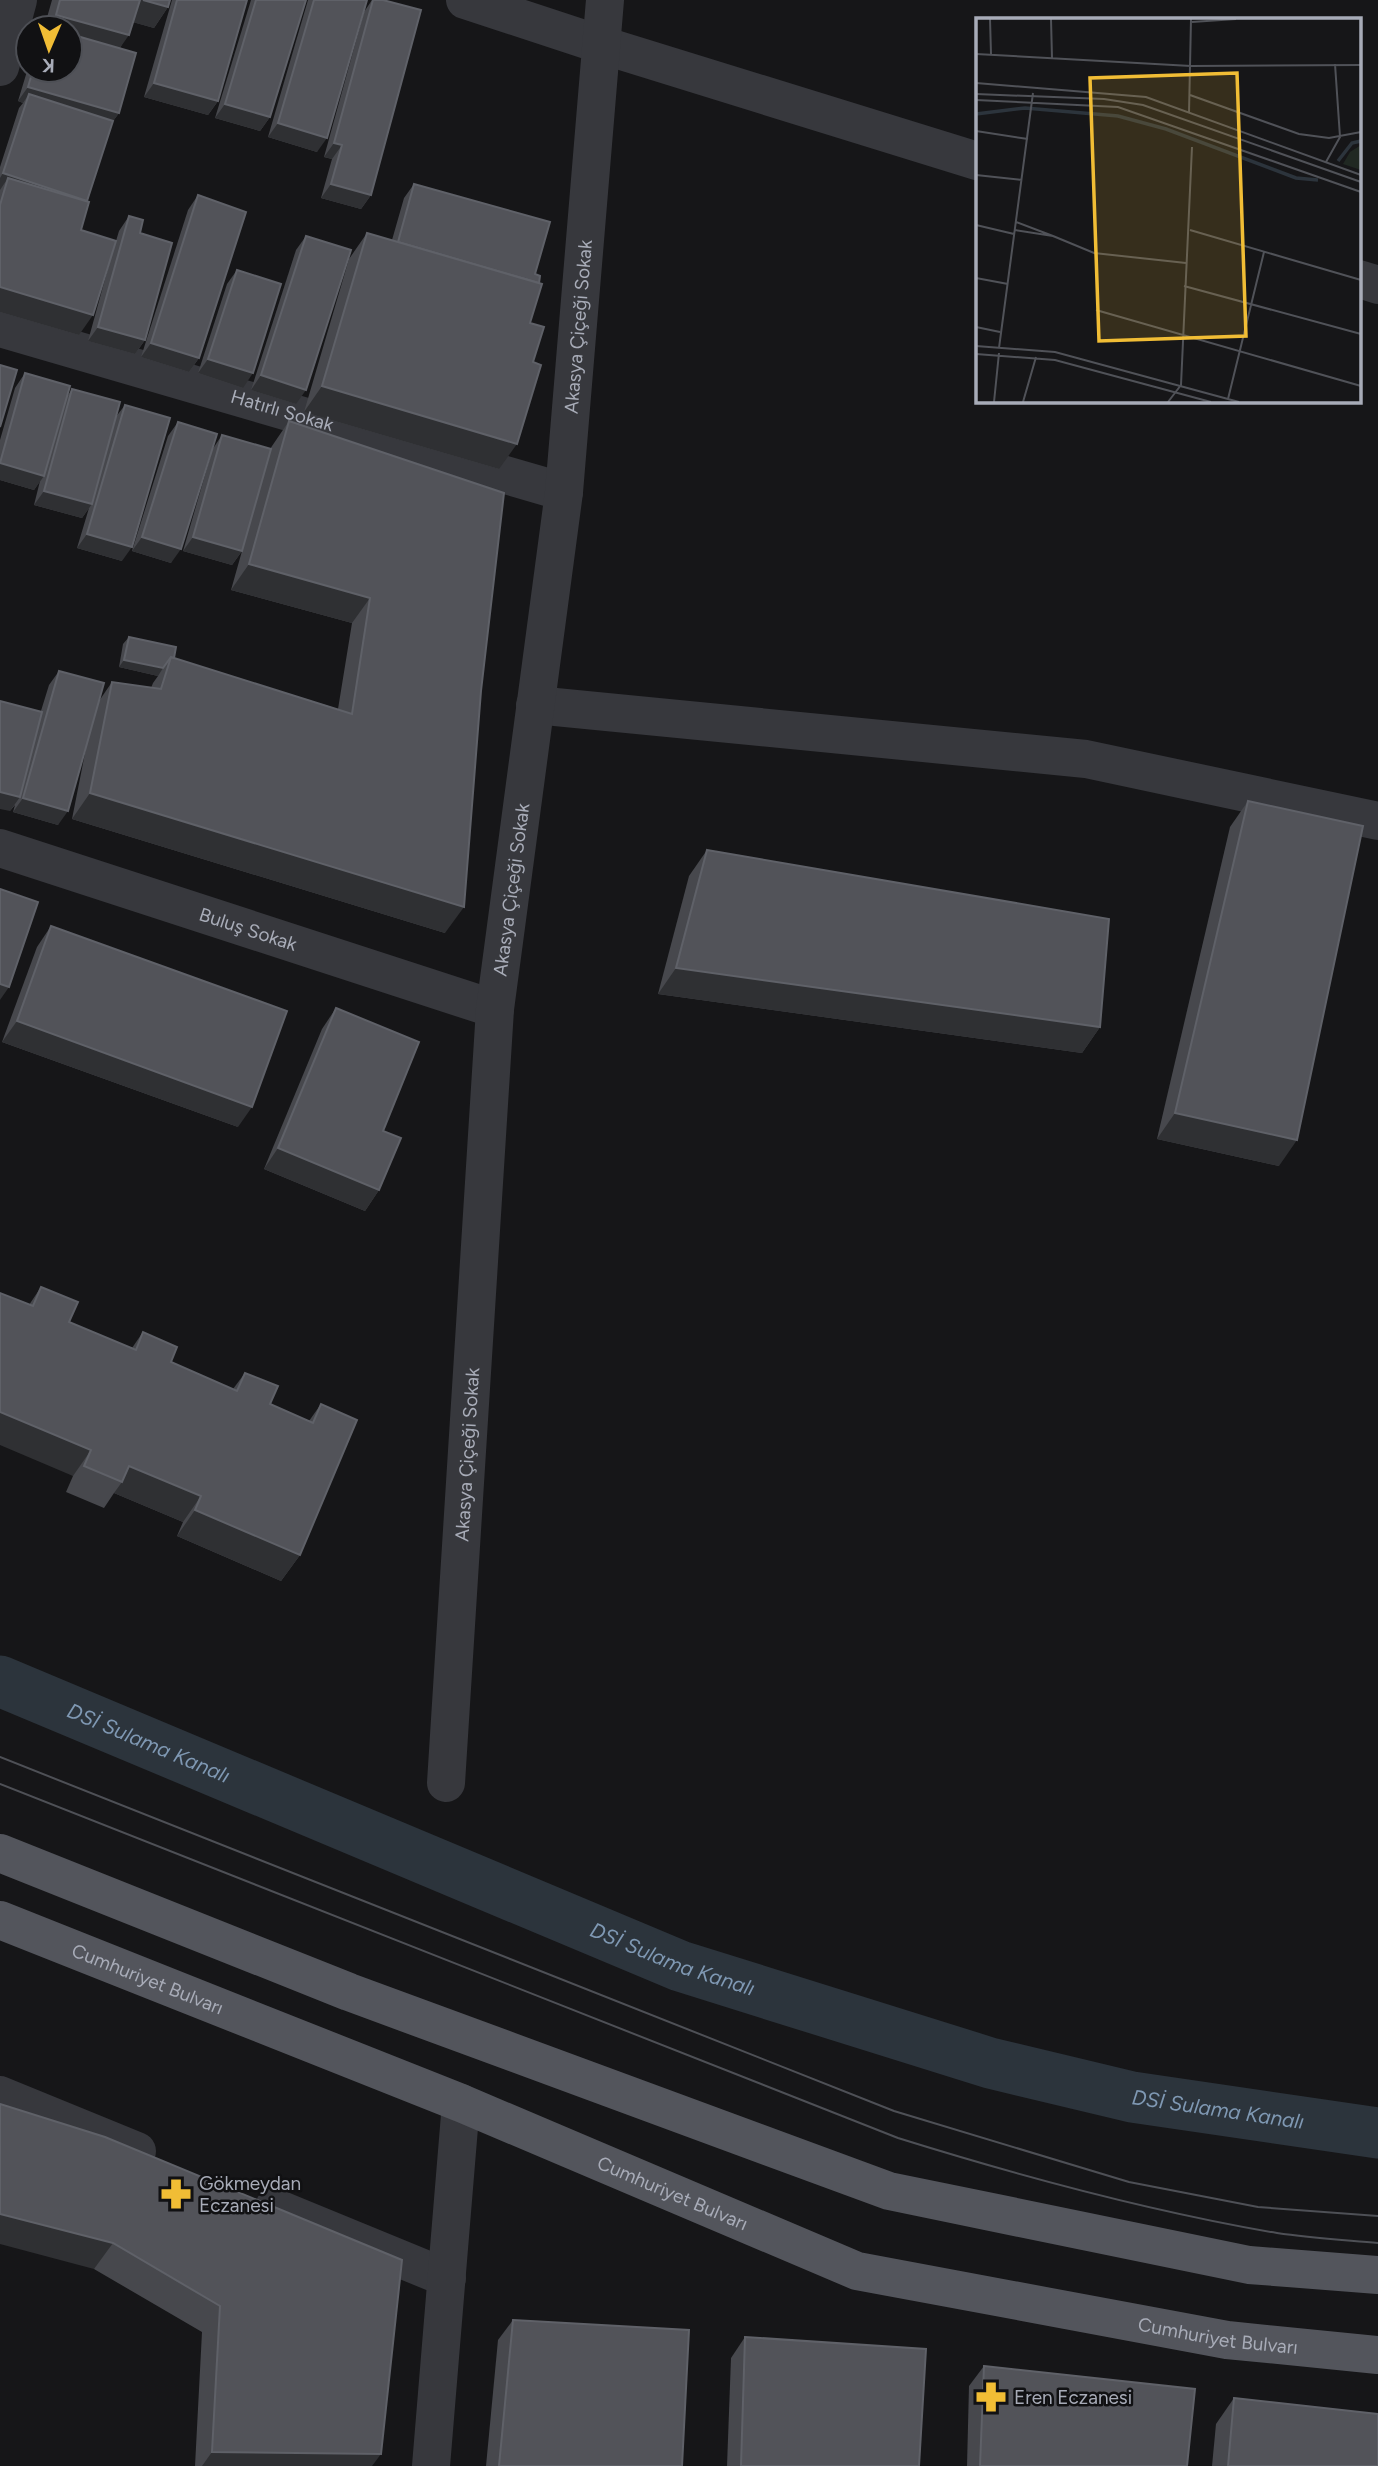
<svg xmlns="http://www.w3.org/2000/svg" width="1378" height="2466" font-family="Figtree,sans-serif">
<rect width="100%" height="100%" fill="#161618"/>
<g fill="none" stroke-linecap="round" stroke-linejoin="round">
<path stroke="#2c343c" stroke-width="51" id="s1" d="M0 1681 680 1966 990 2063 1132 2097 1378 2133"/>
<g stroke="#37383d" stroke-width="38">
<path d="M465 0 602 45 977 161"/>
<path d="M0 67 18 0"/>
<path d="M1359 279 1378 285"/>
<path id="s2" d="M0 328 564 492"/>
<path d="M535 705 1086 759 1378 821"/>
<path id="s3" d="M0 848 495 1009"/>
<path id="s4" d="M446 1783 495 1009 564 492 605 0"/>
<path d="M0 2095 137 2151"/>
<path d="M274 2207 447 2278"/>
<path d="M431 2466 461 2103"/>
</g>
<g stroke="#53555c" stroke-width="38">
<path d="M0 1853 349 1992 889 2191 1249 2265 1378 2275"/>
<path id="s5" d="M0 1920 461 2103 857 2271 1227 2340 1378 2355"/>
</g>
<g stroke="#4e5056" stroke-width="2">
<path d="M0 1757 894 2111 1129 2182 1258 2207 1378 2216"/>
<path d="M0 1784 898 2138C1023 2177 1148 2211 1277 2233 1310 2238 1345 2240 1378 2243"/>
</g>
</g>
<g fill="#47484d">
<path d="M52 0H170L168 7 154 28 133 22 120 48 119 113 113 121 87 201 81 230 116 241 119 231 129 216 140 233 145 340 135 354 88 341 115 243 79 335 0 312V167L19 108 23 103 18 101 28 68V70H70V28H44Z"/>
<path d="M172 0H247L218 101 208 115 144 97Z"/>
<path d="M251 0H306L270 117 260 131 215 118Z"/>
<path d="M308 0H367L317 152 268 137Z"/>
<path d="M372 0H383L371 195 361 209 321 198 332 159 324 157 364 12Z"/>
<path d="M414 184 535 274 530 323 499 469 304 412 349 259 367 233 392 240 404 198Z"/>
<path d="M198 195 199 358 189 372 141 357 188 210Z"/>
<path d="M306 236 296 404 251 390 296 250Z"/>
<path d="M237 270 243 388 198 373 227 284Z"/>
<path d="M25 373 68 395 72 389 115 418 125 405 122 561 77 548 89 508 82 518 34 505 40 481 34 490 0 480V440L15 388Z"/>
<path d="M289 421 504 493 445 933 72 819 87 743 58 825 13 812 15 805 10 811 49 685 59 671 99 701 112 682 151 688 153 683 158 676 119 667 123 644 129 637 174 658 338 709 352 623 231 590 242 551 232 565 183 551 212 451 171 563 132 551 168 436 178 422 212 450 222 435 270 449Z"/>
<path d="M1248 801 1279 1166 1157 1139 1230 827Z"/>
<path d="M707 850 1100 1027 1082 1053 658 994 689 876Z"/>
<path d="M51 926 238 1127 2 1042 37 947Z"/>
<path d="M336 1008 383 1131 379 1190 365 1211 264 1169 322 1029Z"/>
<path d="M41 1287 69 1322 132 1348 143 1332 171 1362 233 1389 245 1373 270 1404 309 1421 321 1404 300 1555 281 1581 177 1536 183 1522 114 1493 104 1508 66 1492 73 1476 29 1305Z"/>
<path d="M105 2137 372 2466H195L202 2332 94 2269Z"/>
<path d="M513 2320 682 2466H486L498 2340Z"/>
<path d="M745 2337 919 2466H727L731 2358Z"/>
<path d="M984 2366 1187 2466H967L969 2386Z"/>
<path d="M1234 2398 1378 2466H1212L1216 2424Z"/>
</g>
<g fill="#2f3033">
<path d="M139 0H143L168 7 154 28 125 20Z"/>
<path d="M56 15 129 35 115 55 70 43V28H47Z"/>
<path d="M154 83 218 101 208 115 144 97Z"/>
<path d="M28 87 119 113 109 127 29 94 23 103 18 101Z"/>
<path d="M225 104 270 117 260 131 215 118Z"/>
<path d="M278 123 327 138 317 152 268 137Z"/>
<path d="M334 143 342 145 332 159 324 157Z"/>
<path d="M3 173 87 201 8 178 0 190V178Z"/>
<path d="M331 184 371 195 361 209 321 198Z"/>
<path d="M0 287 93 315 79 335 0 312Z"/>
<path d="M98 327 145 340 135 354 88 341Z"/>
<path d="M151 343 199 358 189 372 141 357Z"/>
<path d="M208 359 253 373 243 388 198 373Z"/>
<path d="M261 375 306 390 296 404 251 390Z"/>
<path d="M322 386 517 444 499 469 304 412Z"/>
<path d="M0 463 44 476 34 490 0 480Z"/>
<path d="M44 491 92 504 82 518 34 505Z"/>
<path d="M87 534 132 547 122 561 77 548Z"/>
<path d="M142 537 181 549 171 563 132 551Z"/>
<path d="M193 537 242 551 232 565 183 551Z"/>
<path d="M249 564 370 598 352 623 231 590Z"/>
<path d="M124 660 163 668 158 676 119 667Z"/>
<path d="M0 792 20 797 10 811 0 809Z"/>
<path d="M90 793 464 907 445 933 72 819Z"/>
<path d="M23 798 68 811 58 825 13 812Z"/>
<path d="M676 968 1100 1027 1082 1053 658 994Z"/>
<path d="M0 984 9 987 0 1000Z"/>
<path d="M17 1021 252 1107 238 1127 2 1042Z"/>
<path d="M1175 1113 1297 1140 1279 1166 1157 1139Z"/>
<path d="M278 1148 379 1190 365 1211 264 1169Z"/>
<path d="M0 1412 91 1450 73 1476 0 1445Z"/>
<path d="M129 1466 201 1496 183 1522 114 1493 122 1482Z"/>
<path d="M195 1510 300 1555 281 1581 177 1536Z"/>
<path d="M0 2214 113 2243 94 2269 0 2244Z"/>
<path d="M212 2452 381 2454 372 2466H202Z"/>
</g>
<g fill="#525359" stroke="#5f6168" stroke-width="2">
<path d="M60 0H140L129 35 56 15Z"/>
<path d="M143 0H170L168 7Z"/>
<path d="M177 0H247L218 101 154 83Z"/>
<path d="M256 0H306L270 117 225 104Z"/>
<path d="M314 0H367L327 138 278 123Z"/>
<path d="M373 0H383L421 10 371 195 331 184 342 145 334 143Z"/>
<path d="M70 34 136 53 119 113 28 87 33 70H70Z"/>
<path d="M29 94 113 121 87 201 3 173Z"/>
<path d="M8 178 89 202 81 230 116 241 93 315 0 287V205Z"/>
<path d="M414 184 550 222 535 274 540 276 539 283 398 242Z"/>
<path d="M198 195 246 212 199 358 151 343Z"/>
<path d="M129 216 143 220 140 233 172 243 145 340 98 327Z"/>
<path d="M367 233 542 284 530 323 544 327 533 362 541 365 517 444 322 386Z"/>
<path d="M306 236 351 250 306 390 261 375Z"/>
<path d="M237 270 281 284 253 373 208 359Z"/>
<path d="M0 365 17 370 0 427Z"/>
<path d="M25 373 70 386 44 476 0 463Z"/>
<path d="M72 389 120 402 92 504 44 491Z"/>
<path d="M125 405 170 418 132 547 87 534Z"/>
<path d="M289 421 504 493 481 691 464 907 90 793 112 682 161 689 171 657 352 714 370 598 249 564Z"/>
<path d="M178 422 217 434 181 549 142 537Z"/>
<path d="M222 435 271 449 242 551 193 537Z"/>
<path d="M129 637 176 647 174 658 171 657 163 668 124 660Z"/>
<path d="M59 671 104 683 68 811 23 798Z"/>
<path d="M0 701 42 712 20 797 0 792Z"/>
<path d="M1248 801 1363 826 1297 1140 1175 1113Z"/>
<path d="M707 850 1109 919 1100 1027 676 968Z"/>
<path d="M0 889 38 902 9 987 0 984Z"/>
<path d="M51 926 287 1011 252 1107 17 1021Z"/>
<path d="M336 1008 419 1042 383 1131 401 1138 379 1190 278 1148Z"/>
<path d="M41 1287 78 1302 69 1322 136 1350 143 1332 177 1347 171 1362 237 1391 245 1373 278 1386 270 1404 313 1423 321 1404 357 1420 300 1555 195 1510 201 1496 129 1466 122 1482 84 1466 91 1450 0 1412V1293L33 1306Z"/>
<path d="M0 2104 105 2137 402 2260 381 2454 212 2452 220 2306 113 2243 0 2214Z"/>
<path d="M513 2320 689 2330 682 2466H499Z"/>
<path d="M745 2337 926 2349 919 2466H741Z"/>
<path d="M984 2366 1195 2389 1187 2466H980Z"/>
<path d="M1234 2398 1378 2414V2466H1228Z"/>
</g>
<defs>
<g id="pharmacy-bare" transform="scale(2.415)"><path d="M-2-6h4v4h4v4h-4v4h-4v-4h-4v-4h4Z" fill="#f1bd35" stroke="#111113" stroke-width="2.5" paint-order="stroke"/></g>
</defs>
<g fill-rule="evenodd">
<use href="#pharmacy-bare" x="176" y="2194"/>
<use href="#pharmacy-bare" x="991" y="2397"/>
</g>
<g text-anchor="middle" stroke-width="5" stroke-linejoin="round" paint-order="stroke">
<g font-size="19" fill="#a8acb8" stroke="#111113">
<text dy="7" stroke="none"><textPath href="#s4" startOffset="1463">Akasya Çiçeği Sokak</textPath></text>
<text dy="7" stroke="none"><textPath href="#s2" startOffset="294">Hatırlı Sokak</textPath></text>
<text dy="7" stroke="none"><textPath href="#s4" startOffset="896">Akasya Çiçeği Sokak</textPath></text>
<text dy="7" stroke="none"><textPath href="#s3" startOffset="261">Buluş Sokak</textPath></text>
<text dy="7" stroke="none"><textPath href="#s4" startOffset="329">Akasya Çiçeği Sokak</textPath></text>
<text dy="7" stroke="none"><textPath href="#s5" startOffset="159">Cumhuriyet Bulvarı</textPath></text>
<text dy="7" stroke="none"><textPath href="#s5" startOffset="726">Cumhuriyet Bulvarı</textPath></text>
<text dy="7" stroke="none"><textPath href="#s5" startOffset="1293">Cumhuriyet Bulvarı</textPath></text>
</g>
<g font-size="19" fill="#a8acb8" stroke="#111113" text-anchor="start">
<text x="199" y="2190">Gökmeydan<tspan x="199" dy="22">Eczanesi</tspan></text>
<text x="1014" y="2404">Eren Eczanesi</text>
</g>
<g font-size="21" font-style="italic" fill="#7f98b3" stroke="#111113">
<text dy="7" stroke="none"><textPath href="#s1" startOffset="161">DSİ Sulama Kanalı</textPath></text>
<text dy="7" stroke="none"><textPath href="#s1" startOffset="728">DSİ Sulama Kanalı</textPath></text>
<text dy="7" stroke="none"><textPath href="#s1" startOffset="1295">DSİ Sulama Kanalı</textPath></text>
</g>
</g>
<g transform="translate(976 18)">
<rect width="385" height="385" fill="#161618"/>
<path d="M385 127V152L367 146 374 134Z" fill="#202822"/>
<path fill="none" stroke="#2c343c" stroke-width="3.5" d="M0 96 49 90 142 98 190 111 320 160 342 162M362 143 376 125 385 123"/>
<path fill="none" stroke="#505258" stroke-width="2" d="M14 1 15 36M75 1 76 40M216 4 260 1M0 36 215 48 385 47M0 65 170 79 385 157M0 76 128 81 167 87 385 164M214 77 323 116 353 120 385 114M0 82 142 89 385 174M213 95 215 1M0 113 52 121M350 144 364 119 359 46M0 157 46 162M0 207 38 216M39 212 77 218 40 204M214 212 385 262M77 218 118 235 210 245M0 260 32 266M208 268 385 316M120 292 385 368M0 309 24 314M0 328 79 334 263 384M23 330 57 75M0 336 79 342 235 384M252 381 288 234M18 384 23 335M47 384 60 339M192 384 205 367 216 129"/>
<path fill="#f1bd35" fill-opacity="0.15" stroke="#f1bd35" stroke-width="3.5" d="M261 55 270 318 123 323 114 60Z"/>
<rect width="385" height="385" fill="none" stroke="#a8acb8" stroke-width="3.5"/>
</g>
<g transform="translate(49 49) rotate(182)"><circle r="33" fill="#111113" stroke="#4d4f55" stroke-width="2"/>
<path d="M0-5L12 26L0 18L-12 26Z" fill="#f1bd35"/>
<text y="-10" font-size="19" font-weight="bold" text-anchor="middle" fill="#a8acb8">K</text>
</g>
</svg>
